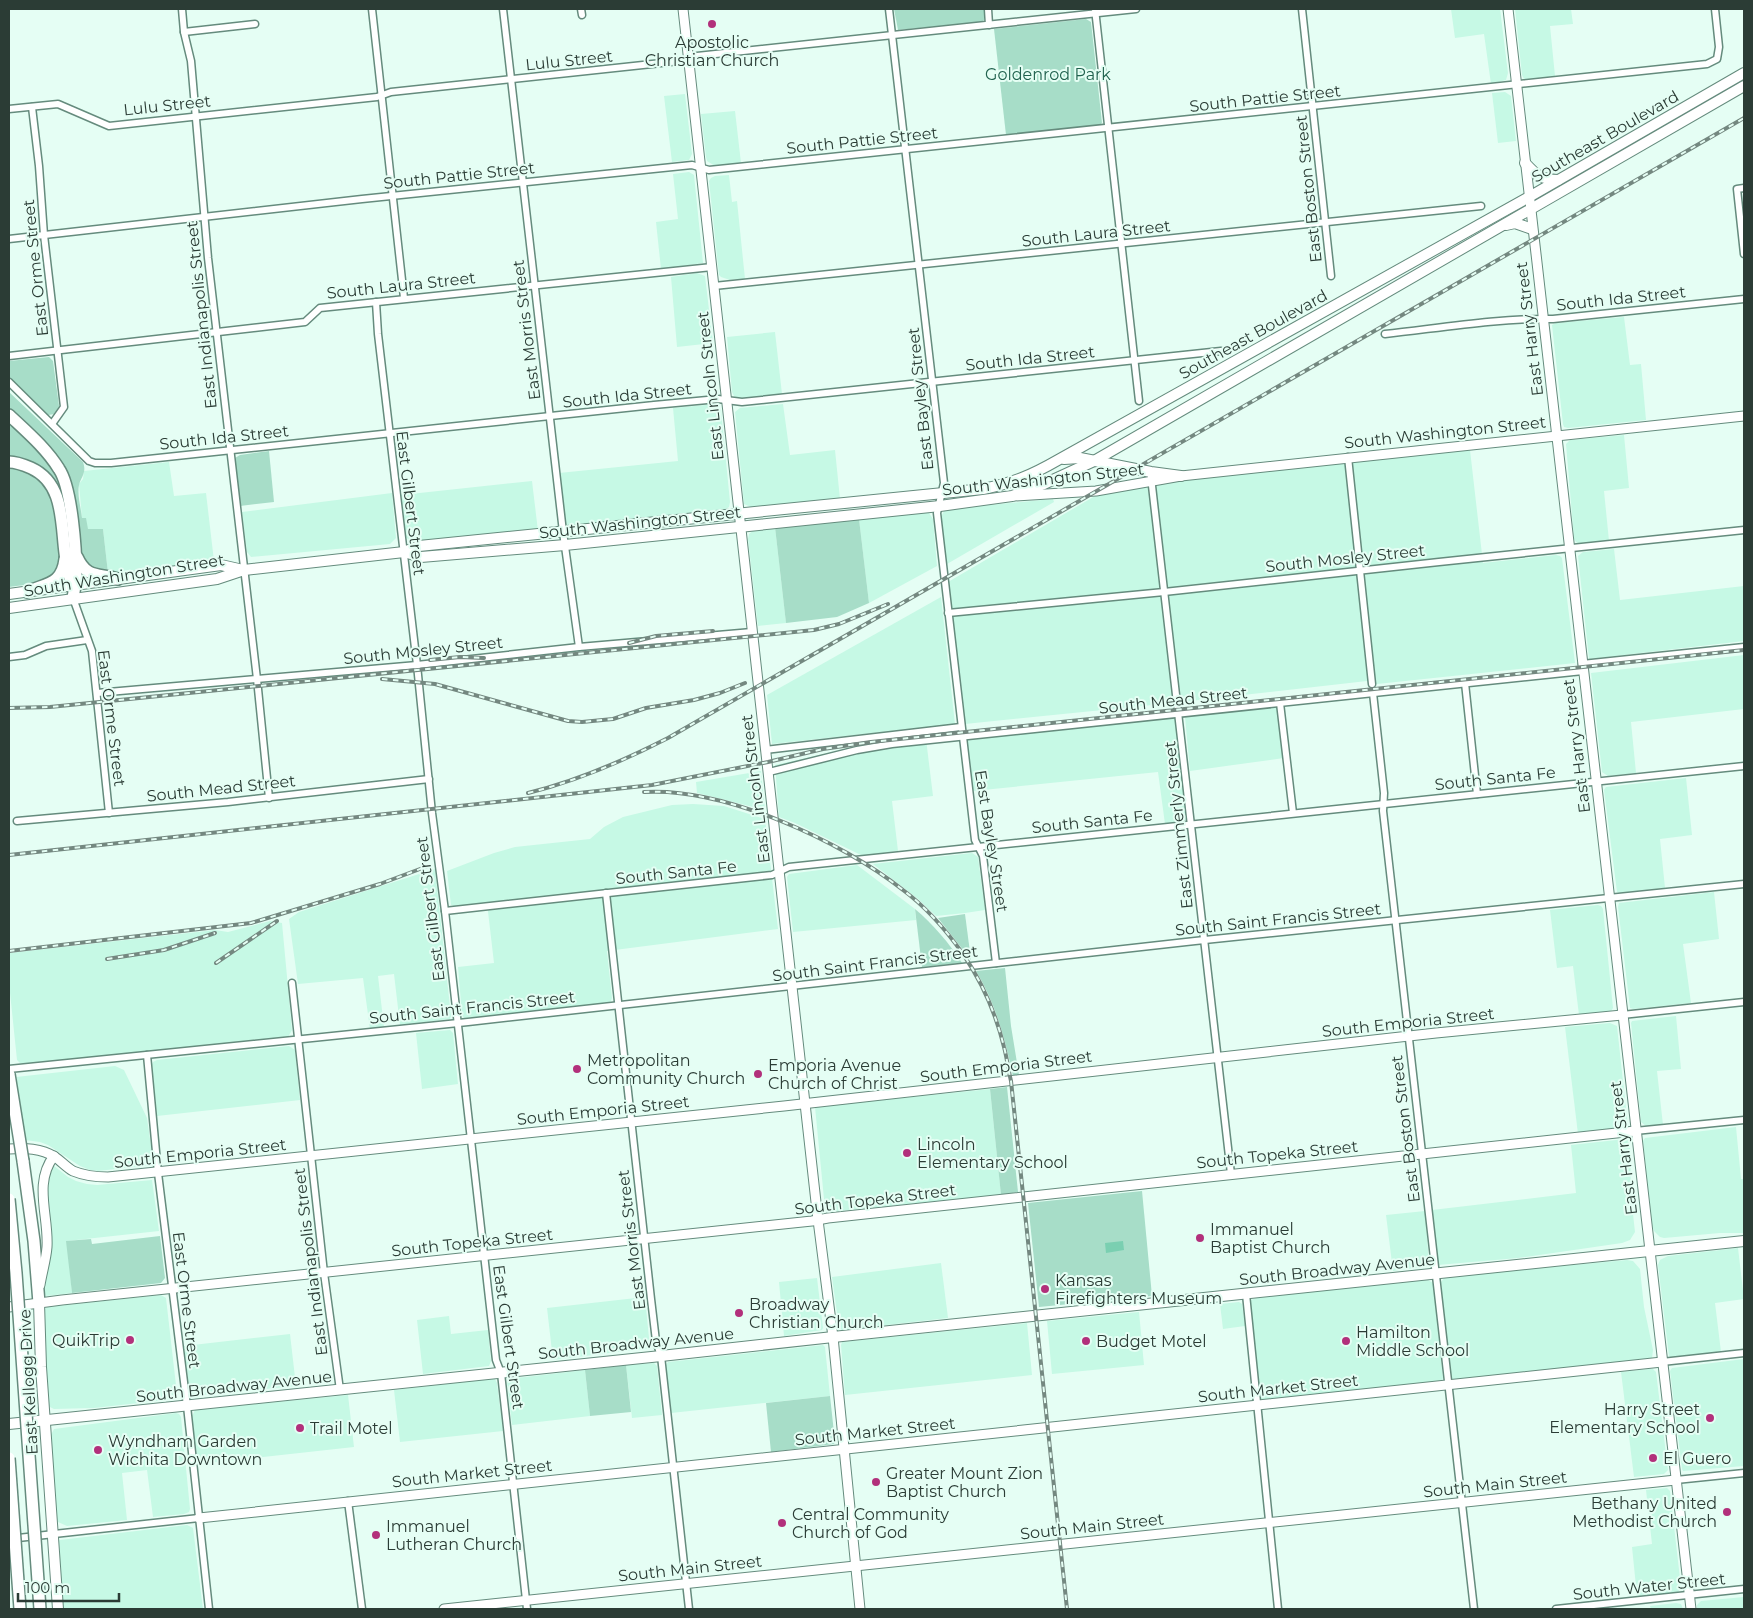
<svg xmlns="http://www.w3.org/2000/svg" width="1753" height="1618" font-family="Montserrat,sans-serif">
<rect width="100%" height="100%" fill="#e5fef4"/>
<g fill="#c6f9e5">
<path d="M1451 9H1500L1508 73 1506 80 1491 84 1484 34 1455 38Z"/>
<path d="M1515 9H1571L1573 24 1550 26 1555 76 1527 80 1524 79 1522 75Z"/>
<path d="M1505 92 1511 96 1516 141 1498 143 1492 93Z"/>
<path d="M685 94 692 154 689 160 672 162 664 96Z"/>
<path d="M735 111 741 163 715 166 707 161 706 157 701 114Z"/>
<path d="M689 172 694 175 703 263 661 269 656 222 678 219 673 174Z"/>
<path d="M729 175 732 202 737 201 745 279 730 280 721 277 719 275 709 181 711 178 715 176Z"/>
<path d="M697 273 705 276 713 343 677 347 671 277Z"/>
<path d="M1624 317 1630 365 1641 364 1646 420 1568 428 1564 427 1563 424 1552 325 1556 323Z"/>
<path d="M775 332 782 394 742 399 735 398 732 392 727 337Z"/>
<path d="M716 404 721 410 730 502 729 507 726 509 572 527 566 525 563 519 559 473 678 461 673 408Z"/>
<path d="M783 404 790 455 835 450 840 499 753 508 744 504 735 412 740 408Z"/>
<path d="M1624 435 1629 488 1604 491 1609 541 1580 544 1576 542 1574 539 1566 444 1570 440Z"/>
<path d="M1470 450 1483 563 1556 555 1560 556 1562 558 1575 663 1377 684 1367 681 1172 703 965 724 948 582 1095 496 1169 483 1182 479Z"/>
<path d="M169 462 174 496 206 493 214 561 108 573 103 529H88L82 518 79 484 83 479 84 471Z"/>
<path d="M532 481 538 531 414 541 409 540 406 537 401 495Z"/>
<path d="M392 493 396 538 390 544 251 557 247 552 242 512Z"/>
<path d="M1053 499 1054 502 947 564 941 517 944 511 948 509Z"/>
<path d="M924 512 929 513 933 519 937 566 869 603 859 519Z"/>
<path d="M775 527 786 623 758 626 748 539 749 534 754 530Z"/>
<path d="M1614 549 1620 600 1744 586V641L1589 659 1578 556 1583 552Z"/>
<path d="M941 597 955 724 772 744 767 695Z"/>
<path d="M1744 655V709L1631 722 1636 773 1608 776 1602 772 1591 673Z"/>
<path d="M1278 707 1284 758 1190 771 1185 717Z"/>
<path d="M1175 717 1186 817V820L1183 821 1165 824 1158 772 973 791 967 739Z"/>
<path d="M926 739 933 796 892 801 898 851 863 856 795 823 779 817 775 765 860 746Z"/>
<path d="M761 771 765 810 697 793 696 782Z"/>
<path d="M1686 778 1692 835 1660 839 1665 888 1620 893 1617 892 1604 790 1606 787Z"/>
<path d="M693 804 724 806 765 819 778 929 607 951 612 998 611 1001 608 1003 464 1018 462 1015 458 967 494 963 487 903 454 906 451 905 447 871 494 853 515 847 590 839 604 827 623 817 672 805Z"/>
<path d="M972 853 978 857 985 910 965 913 936 916 918 899 873 864Z"/>
<path d="M857 865 915 909 916 920 793 932 787 877 789 874Z"/>
<path d="M435 869 451 1016 450 1019 400 1025 394 974 378 976 384 1027 370 1029 363 978 298 984 289 919 299 912Z"/>
<path d="M1714 892 1719 939 1683 944 1691 1003 1633 1009 1630 1008 1618 907 1619 903Z"/>
<path d="M1598 905 1601 906 1603 909 1613 1008 1610 1013 1579 1015 1573 966 1557 968 1550 910Z"/>
<path d="M270 921 282 923 292 1030 288 1037 25 1064 20 1063 17 1060 9 983V953L215 930 228 932Z"/>
<path d="M1676 1016 1681 1069 1657 1071 1663 1125 1646 1126 1641 1122 1631 1023 1632 1021Z"/>
<path d="M1610 1023 1617 1026 1628 1127 1578 1134 1565 1027Z"/>
<path d="M450 1030 453 1033 458 1084 422 1089 416 1033Z"/>
<path d="M289 1046 295 1050 300 1100 157 1116 152 1064 153 1062 157 1060Z"/>
<path d="M115 1066 124 1070 147 1118 153 1160 151 1165 98 1171 90 1170 80 1166 48 1145 40 1142 25 1140 16 1077Z"/>
<path d="M990 1089 1001 1195 827 1212 825 1209 815 1107Z"/>
<path d="M1736 1127 1741 1179H1744V1233H1720L1664 1238 1660 1237 1654 1231 1652 1225 1643 1141 1645 1138Z"/>
<path d="M1625 1139 1629 1141 1630 1145 1631 1196 1635 1232 1630 1240 1622 1243 1518 1258 1438 1265 1432 1210 1576 1193 1571 1145Z"/>
<path d="M53 1165 68 1177 76 1181 87 1184 97 1185 152 1180 159 1231 67 1241 72 1293 46 1296 44 1292 52 1243 47 1192 49 1170Z"/>
<path d="M1425 1211 1429 1263 1428 1266 1393 1271 1386 1215Z"/>
<path d="M1738 1248 1744 1299 1715 1303 1721 1352 1672 1358 1669 1356 1658 1265 1660 1260 1668 1256Z"/>
<path d="M1627 1260 1633 1261 1640 1269 1644 1307 1653 1350 1652 1358 1455 1381 1453 1380 1450 1376 1441 1282 1445 1277Z"/>
<path d="M941 1263 948 1318 842 1330 839 1328 832 1277Z"/>
<path d="M817 1278 823 1328 822 1330 784 1336 779 1282Z"/>
<path d="M1428 1280 1433 1283 1443 1378 1441 1382 1264 1401 1260 1399 1250 1303 1251 1300 1256 1298Z"/>
<path d="M161 1295 166 1298 177 1394 175 1399 94 1408 54 1409 50 1407 47 1403 44 1310 47 1307Z"/>
<path d="M645 1297 650 1348 553 1360 547 1308Z"/>
<path d="M1239 1302 1242 1304 1245 1326 1223 1329 1220 1304Z"/>
<path d="M1139 1312 1144 1365 1052 1374 1047 1321Z"/>
<path d="M449 1316 451 1334 488 1330 491 1361 489 1366 423 1374 417 1320Z"/>
<path d="M1027 1323 1032 1375 845 1395 841 1345 842 1342Z"/>
<path d="M290 1334 296 1386 192 1396 190 1393 184 1346Z"/>
<path d="M823 1345 825 1347 830 1396 671 1413 666 1365 668 1362Z"/>
<path d="M1744 1359V1466L1683 1471 1682 1469 1670 1371 1672 1368Z"/>
<path d="M654 1363 657 1366 662 1415 632 1418 626 1365Z"/>
<path d="M1649 1369H1653L1656 1372 1668 1470 1664 1474 1634 1477 1621 1372Z"/>
<path d="M585 1370 590 1416 512 1425 507 1381 508 1379Z"/>
<path d="M491 1379H495L497 1383 503 1431 400 1442 394 1390Z"/>
<path d="M348 1395 354 1447 198 1464 192 1416 195 1410Z"/>
<path d="M176 1413 179 1414 181 1417 190 1509 189 1512 184 1514 153 1517 147 1470 122 1473 127 1520 67 1526 58 1522 56 1518 50 1437 54 1429Z"/>
<path d="M1667 1488 1670 1491 1681 1587 1678 1592 1637 1596 1632 1547 1652 1544 1646 1490Z"/>
<path d="M187 1525 193 1528 203 1609H62L58 1541 60 1540Z"/>
<path d="M1744 1597V1609H1697V1605L1701 1601Z"/>
<path d="M1676 1603 1681 1604 1683 1609H1651L1650 1606Z"/>
</g>
<g fill="#a7ddc8">
<path d="M894 9H984V20L981 22 898 30Z"/>
<path d="M1086 19 1091 22 1102 123 1100 125 1006 135 994 29Z"/>
<path d="M49 357 53 361 59 406 58 411 55 414 48 415 9 379V361Z"/>
<path d="M9 392 83 462C87 473 81 477 79 485 77 495 81 508 82 518H86L88 529H103L108 573 94 572 80 558 72 488 9 411Z"/>
<path d="M9 421 38 448 56 472 67 509 59 492 9 459Z"/>
<path d="M269 451 274 502 240 506 235 458 240 455Z"/>
<path d="M9 466H17L40 479 54 498 61 561 57 573 39 583 9 587Z"/>
<path d="M859 519 869 603 837 617 786 623 775 527Z"/>
<path d="M915 909C933 924 949 943 962 963L922 967Z"/>
<path d="M965 914 971 960 938 918Z"/>
<path d="M1005 968 1011 1026 1019 1075 1013 1076C1005 1039 996 1004 976 971Z"/>
<path d="M1007 1087 1018 1192 1001 1195 990 1089Z"/>
<path d="M1142 1191 1152 1296 1039 1307 1028 1203Z"/>
<path d="M160 1236 165 1278 161 1283 72 1293 66 1241 91 1239 92 1244Z"/>
<path d="M626 1365 631 1412 590 1416 585 1370Z"/>
<path d="M830 1396 835 1442 834 1444 771 1452 766 1403Z"/>
</g>
<path fill="#7acfb1" d="M1123 1241 1124 1250 1106 1253 1105 1243Z"/>
<g fill="none" stroke-linecap="round" stroke-linejoin="round">
<g stroke="#658b7d" stroke-width="9">
<g id="street">
<path d="M182 9 184 32 191 61 208 258 257 679 269 798"/>
<path d="M372 9 404 298"/>
<path d="M503 9 563 532 579 647"/>
<path d="M581 9 582 15"/>
<path d="M889 9 944 483 937 513 975 840 983 856 996 963"/>
<path d="M988 9 989 25"/>
<path d="M1095 9 1139 401"/>
<path d="M1302 9 1331 276"/>
<path d="M184 32 255 24"/>
<path d="M32 107 39 166 44 235 64 407 52 424"/>
<path d="M9 109 58 104 109 126 377 97 391 92 680 61 697 56 1136 9"/>
<path d="M1744 188 1737 189 1744 254"/>
<path d="M9 239 362 199 692 165 709 170 1707 64 1717 59 1719 47 1715 9"/>
<path d="M714 286 1481 206"/>
<path d="M376 302 378 334 417 665 432 813 445 911 496 1360 501 1373 527 1609"/>
<path d="M1385 334C1440 328 1497 318 1553 319L1744 299"/>
<path d="M9 356 305 322 320 308 712 267"/>
<path d="M9 382 89 461 95 463H111L654 405 718 399 742 402 1221 351"/>
<path d="M1348 457 1372 684"/>
<path d="M1151 477 1231 1174"/>
<path d="M73 598 92 651 109 813"/>
<path d="M948 613 1164 592 1439 562 1744 530"/>
<path d="M9 657 25 655 46 646 87 640"/>
<path d="M1582 664 1744 647"/>
<path d="M1465 683 1477 794"/>
<path d="M97 693 417 665 579 647 752 632"/>
<path d="M1373 693 1384 793 1383 811 1474 1609"/>
<path d="M1280 703 1293 813"/>
<path d="M765 750 961 727"/>
<path d="M769 772 857 750 892 744 1583 671"/>
<path d="M17 821 228 802 429 779"/>
<path d="M606 893 651 1299 656 1341 661 1356 689 1609"/>
<path d="M445 911 772 875 789 867 1744 766"/>
<path d="M292 983 324 1273 340 1390"/>
<path d="M1622 1015 1744 1002"/>
<path d="M147 1055 158 1173 187 1406 209 1609"/>
<path d="M9 1069 468 1022 1195 941 1744 884"/>
<path d="M1635 1131 1744 1120"/>
<path d="M1246 1294 1278 1609"/>
<path d="M1662 1362 1744 1353"/>
<path d="M1676 1480 1744 1473"/>
<path d="M348 1501 362 1609"/>
<path d="M9 1539 199 1518"/>
<path d="M1556 1609 1744 1589"/>
</g>
</g>
<g stroke="#658b7d" stroke-width="11">
<g id="secondary">
<path d="M683 9 818 1220 833 1337 860 1609"/>
<path d="M1508 9 1691 1609"/>
<path d="M1014 496 1096 491 1181 476 1744 416"/>
<path d="M9 1149C25 1148 41 1148 55 1157 61 1161 66 1167 73 1171 85 1176 96 1177 108 1177L784 1106 1436 1033 1622 1015"/>
<path d="M40 1285C42 1272 46 1260 47 1247 49 1216 33 1183 54 1156"/>
<path d="M9 1307 62 1300 812 1221 828 1218 1635 1131"/>
<path d="M199 1518 1662 1362"/>
<path d="M444 1609 1676 1480"/>
</g>
</g>
<g stroke="#658b7d" stroke-width="12">
<g id="primary">
<path d="M1525 163C1537 176 1540 179 1558 180"/>
<path d="M1506 225 1515 223 1532 229"/>
<path d="M1064 459 1080 458 1151 472 1181 476"/>
<path d="M404 552 421 557 565 545 729 528 940 506 1012 496 1044 484 1094 461 1744 86"/>
<path d="M9 594 221 565 243 570"/>
<path d="M9 608 217 579 244 570 404 552 419 546 983 489C1013 483 1032 475 1058 460L1529 197 1744 73"/>
<path d="M39 1303 41 1367 58 1609"/>
<path d="M9 1424 661 1356 833 1337 1744 1241"/>
</g>
</g>
<g stroke="#658b7d" stroke-width="14">
<g id="highway">
<path d="M9 415C27 432 46 448 59 469 72 488 76 551 76 575 76 583 74 591 73 598"/>
<path d="M9 462C16 462 24 465 31 468 64 483 61 522 65 553 66 563 69 573 71 583"/>
<path d="M77 557C87 579 98 573 118 579"/>
<path d="M27 592C46 583 62 585 65 559"/>
<path d="M23 1161 34 1241 39 1303"/>
</g>
</g>
<use href="#street" stroke="#fff" stroke-width="6"/>
<use href="#secondary" stroke="#fff" stroke-width="9"/>
<use href="#primary" stroke="#fff" stroke-width="10"/>
<use href="#highway" stroke="#fff" stroke-width="11"/>
<g stroke="#748880" stroke-width="4">
<g id="rail">
<path d="M629 643 656 636 713 631"/>
<path d="M430 660 460 657 484 658"/>
<path d="M382 679 435 684 568 721 582 722 613 719 646 708 694 700 720 693 745 683"/>
<path d="M9 708 50 707 814 630 839 624 888 604"/>
<path d="M644 792C724 787 841 841 903 890 926 907 946 930 963 954 982 982 996 1014 1004 1047 1007 1058 1008 1069 1011 1081L1067 1609"/>
<path d="M528 793C577 781 623 761 668 738L1744 118"/>
<path d="M9 855 652 785 768 762 823 749 871 742 1744 650"/>
<path d="M9 951 251 923 380 884 428 866"/>
<path d="M107 959 164 950 215 933"/>
<path d="M216 963 277 921"/>
</g>
</g>
<use href="#rail" stroke="#e5fef4" stroke-width="2" stroke-dasharray="5.5" stroke-linecap="butt"/>
<g stroke="#658b7d" stroke-width="14" stroke-linecap="butt">
<g id="highway-bridge">
<path d="M9 1074 23 1161"/>
<path d="M9 1199 16 1273 40 1609"/>
<path d="M9 1458 20 1609"/>
</g>
</g>
<use href="#highway-bridge" stroke="#fff" stroke-width="11"/>
</g>
<g fill="#b2307b" stroke="#e5fef4" stroke-width="2">
<circle cx="712" cy="24" r="5"/>
<circle cx="577" cy="1069" r="5"/>
<circle cx="758" cy="1074" r="5"/>
<circle cx="907" cy="1153" r="5"/>
<circle cx="1200" cy="1238" r="5"/>
<circle cx="1045" cy="1289" r="5"/>
<circle cx="739" cy="1313" r="5"/>
<circle cx="130" cy="1340" r="5"/>
<circle cx="1086" cy="1341" r="5"/>
<circle cx="1346" cy="1341" r="5"/>
<circle cx="1710" cy="1418" r="5"/>
<circle cx="300" cy="1428" r="5"/>
<circle cx="98" cy="1450" r="5"/>
<circle cx="1653" cy="1458" r="5"/>
<circle cx="876" cy="1482" r="5"/>
<circle cx="1727" cy="1512" r="5"/>
<circle cx="782" cy="1523" r="5"/>
<circle cx="376" cy="1535" r="5"/>
</g>
<g text-anchor="middle" stroke-width="4" stroke-linejoin="round" paint-order="stroke">
<g font-size="16" fill="#2b3c35" stroke="#e5fef4" text-anchor="start">
<text x="712" y="48" text-anchor="middle">Apostolic<tspan x="712" dy="18">Christian Church</tspan></text>
<text x="587" y="1066">Metropolitan<tspan x="587" dy="18">Community Church</tspan></text>
<text x="768" y="1071">Emporia Avenue<tspan x="768" dy="18">Church of Christ</tspan></text>
<text x="917" y="1150">Lincoln<tspan x="917" dy="18">Elementary School</tspan></text>
<text x="1210" y="1235">Immanuel<tspan x="1210" dy="18">Baptist Church</tspan></text>
<text x="1055" y="1286">Kansas<tspan x="1055" dy="18">Firefighters Museum</tspan></text>
<text x="749" y="1310">Broadway<tspan x="749" dy="18">Christian Church</tspan></text>
<text x="1356" y="1338">Hamilton<tspan x="1356" dy="18">Middle School</tspan></text>
<text x="120" y="1346" text-anchor="end">QuikTrip</text>
<text x="1096" y="1347">Budget Motel</text>
<text x="1700" y="1415" text-anchor="end">Harry Street<tspan x="1700" dy="18">Elementary School</tspan></text>
<text x="310" y="1434">Trail Motel</text>
<text x="108" y="1447">Wyndham Garden<tspan x="108" dy="18">Wichita Downtown</tspan></text>
<text x="1663" y="1464">El Guero</text>
<text x="886" y="1479">Greater Mount Zion<tspan x="886" dy="18">Baptist Church</tspan></text>
<text x="1717" y="1509" text-anchor="end">Bethany United<tspan x="1717" dy="18">Methodist Church</tspan></text>
<text x="792" y="1520">Central Community<tspan x="792" dy="18">Church of God</tspan></text>
<text x="386" y="1532">Immanuel<tspan x="386" dy="18">Lutheran Church</tspan></text>
</g>
<g font-size="16" fill="#2b3c35" stroke="#e5fef4">
<text transform="translate(569 60) rotate(-6)" y="6">Lulu Street</text>
<text transform="translate(1265 98) rotate(-6)" y="6">South Pattie Street</text>
<text transform="translate(167 105) rotate(-6)" y="6">Lulu Street</text>
<text transform="translate(1605 136) rotate(-30)" y="6">Southeast Boulevard</text>
<text transform="translate(862 140) rotate(-6)" y="6">South Pattie Street</text>
<text transform="translate(459 175) rotate(-6)" y="6">South Pattie Street</text>
<text transform="translate(1308 189) rotate(-96)" y="6">East Boston Street</text>
<text transform="translate(1096 233) rotate(-6)" y="6">South Laura Street</text>
<text transform="translate(35 268) rotate(-96)" y="6">East Orme Street</text>
<text transform="translate(401 285) rotate(-6)" y="6">South Laura Street</text>
<text transform="translate(1621 298) rotate(-6)" y="6">South Ida Street</text>
<text transform="translate(201 315) rotate(-96)" y="6">East Indianapolis Street</text>
<text transform="translate(1529 329) rotate(-97)" y="6">East Harry Street</text>
<text transform="translate(526 330) rotate(-97)" y="6">East Morris Street</text>
<text transform="translate(1253 334) rotate(-29)" y="6">Southeast Boulevard</text>
<text transform="translate(1030 358) rotate(-6)" y="6">South Ida Street</text>
<text transform="translate(710 386) rotate(-96)" y="6">East Lincoln Street</text>
<text transform="translate(627 395) rotate(-6)" y="6">South Ida Street</text>
<text transform="translate(920 399) rotate(-96)" y="6">East Bayley Street</text>
<text transform="translate(1445 432) rotate(-6)" y="6">South Washington Street</text>
<text transform="translate(224 437) rotate(-6)" y="6">South Ida Street</text>
<text transform="translate(1043 479) rotate(-6)" y="6">South Washington Street</text>
<text transform="translate(411 503) rotate(83)" y="6">East Gilbert Street</text>
<text transform="translate(640 522) rotate(-6)" y="6">South Washington Street</text>
<text transform="translate(1345 558) rotate(-6)" y="6">South Mosley Street</text>
<text transform="translate(124 575) rotate(-9)" y="6">South Washington Street</text>
<text transform="translate(423 650) rotate(-6)" y="6">South Mosley Street</text>
<text transform="translate(1173 700) rotate(-6)" y="6">South Mead Street</text>
<text transform="translate(112 718) rotate(83)" y="6">East Orme Street</text>
<text transform="translate(1576 746) rotate(-97)" y="6">East Harry Street</text>
<text transform="translate(1495 778) rotate(-6)" y="6">South Santa Fe</text>
<text transform="translate(221 788) rotate(-6)" y="6">South Mead Street</text>
<text transform="translate(755 789) rotate(-97)" y="6">East Lincoln Street</text>
<text transform="translate(1092 821) rotate(-6)" y="6">South Santa Fe</text>
<text transform="translate(1178 825) rotate(-96)" y="6">East Zimmerly Street</text>
<text transform="translate(992 841) rotate(81)" y="6">East Bayley Street</text>
<text transform="translate(676 872) rotate(-6)" y="6">South Santa Fe</text>
<text transform="translate(430 909) rotate(-97)" y="6">East Gilbert Street</text>
<text transform="translate(1278 919) rotate(-6)" y="6">South Saint Francis Street</text>
<text transform="translate(875 963) rotate(-7)" y="6">South Saint Francis Street</text>
<text transform="translate(472 1007) rotate(-6)" y="6">South Saint Francis Street</text>
<text transform="translate(1408 1022) rotate(-6)" y="6">South Emporia Street</text>
<text transform="translate(1006 1066) rotate(-7)" y="6">South Emporia Street</text>
<text transform="translate(603 1110) rotate(-6)" y="6">South Emporia Street</text>
<text transform="translate(1405 1129) rotate(-97)" y="6">East Boston Street</text>
<text transform="translate(1623 1148) rotate(-97)" y="6">East Harry Street</text>
<text transform="translate(200 1153) rotate(-6)" y="6">South Emporia Street</text>
<text transform="translate(1277 1154) rotate(-6)" y="6">South Topeka Street</text>
<text transform="translate(875 1199) rotate(-7)" y="6">South Topeka Street</text>
<text transform="translate(631 1240) rotate(-97)" y="6">East Morris Street</text>
<text transform="translate(472 1242) rotate(-6)" y="6">South Topeka Street</text>
<text transform="translate(310 1262) rotate(-97)" y="6">East Indianapolis Street</text>
<text transform="translate(1337 1269) rotate(-6)" y="6">South Broadway Avenue</text>
<text transform="translate(187 1300) rotate(83)" y="6">East Orme Street</text>
<text transform="translate(509 1337) rotate(82)" y="6">East Gilbert Street</text>
<text transform="translate(636 1343) rotate(-6)" y="6">South Broadway Avenue</text>
<text transform="translate(28 1382) rotate(-93)" y="6">East Kellogg Drive</text>
<text transform="translate(234 1386) rotate(-6)" y="6">South Broadway Avenue</text>
<text transform="translate(1278 1388) rotate(-6)" y="6">South Market Street</text>
<text transform="translate(875 1431) rotate(-6)" y="6">South Market Street</text>
<text transform="translate(472 1473) rotate(-6)" y="6">South Market Street</text>
<text transform="translate(1495 1484) rotate(-6)" y="6">South Main Street</text>
<text transform="translate(1092 1526) rotate(-6)" y="6">South Main Street</text>
<text transform="translate(690 1568) rotate(-6)" y="6">South Main Street</text>
<text transform="translate(1649 1586) rotate(-6)" y="6">South Water Street</text>
</g>
<g font-size="16" fill="#21624e" stroke="#e5fef4">
<text x="1048" y="80">Goldenrod Park</text>
</g>
</g>
<rect width="1753" height="1618" fill="none" stroke="#2b3c35" stroke-width="20"/>
<path d="M18 1593v8h101v-8" fill="none" stroke="#2b3c35" stroke-width="2.5"/>
<text x="25" y="1593" font-size="15" fill="#2b3c35" stroke="#e5fef4" stroke-width="4" paint-order="stroke">100 m</text>
</svg>
